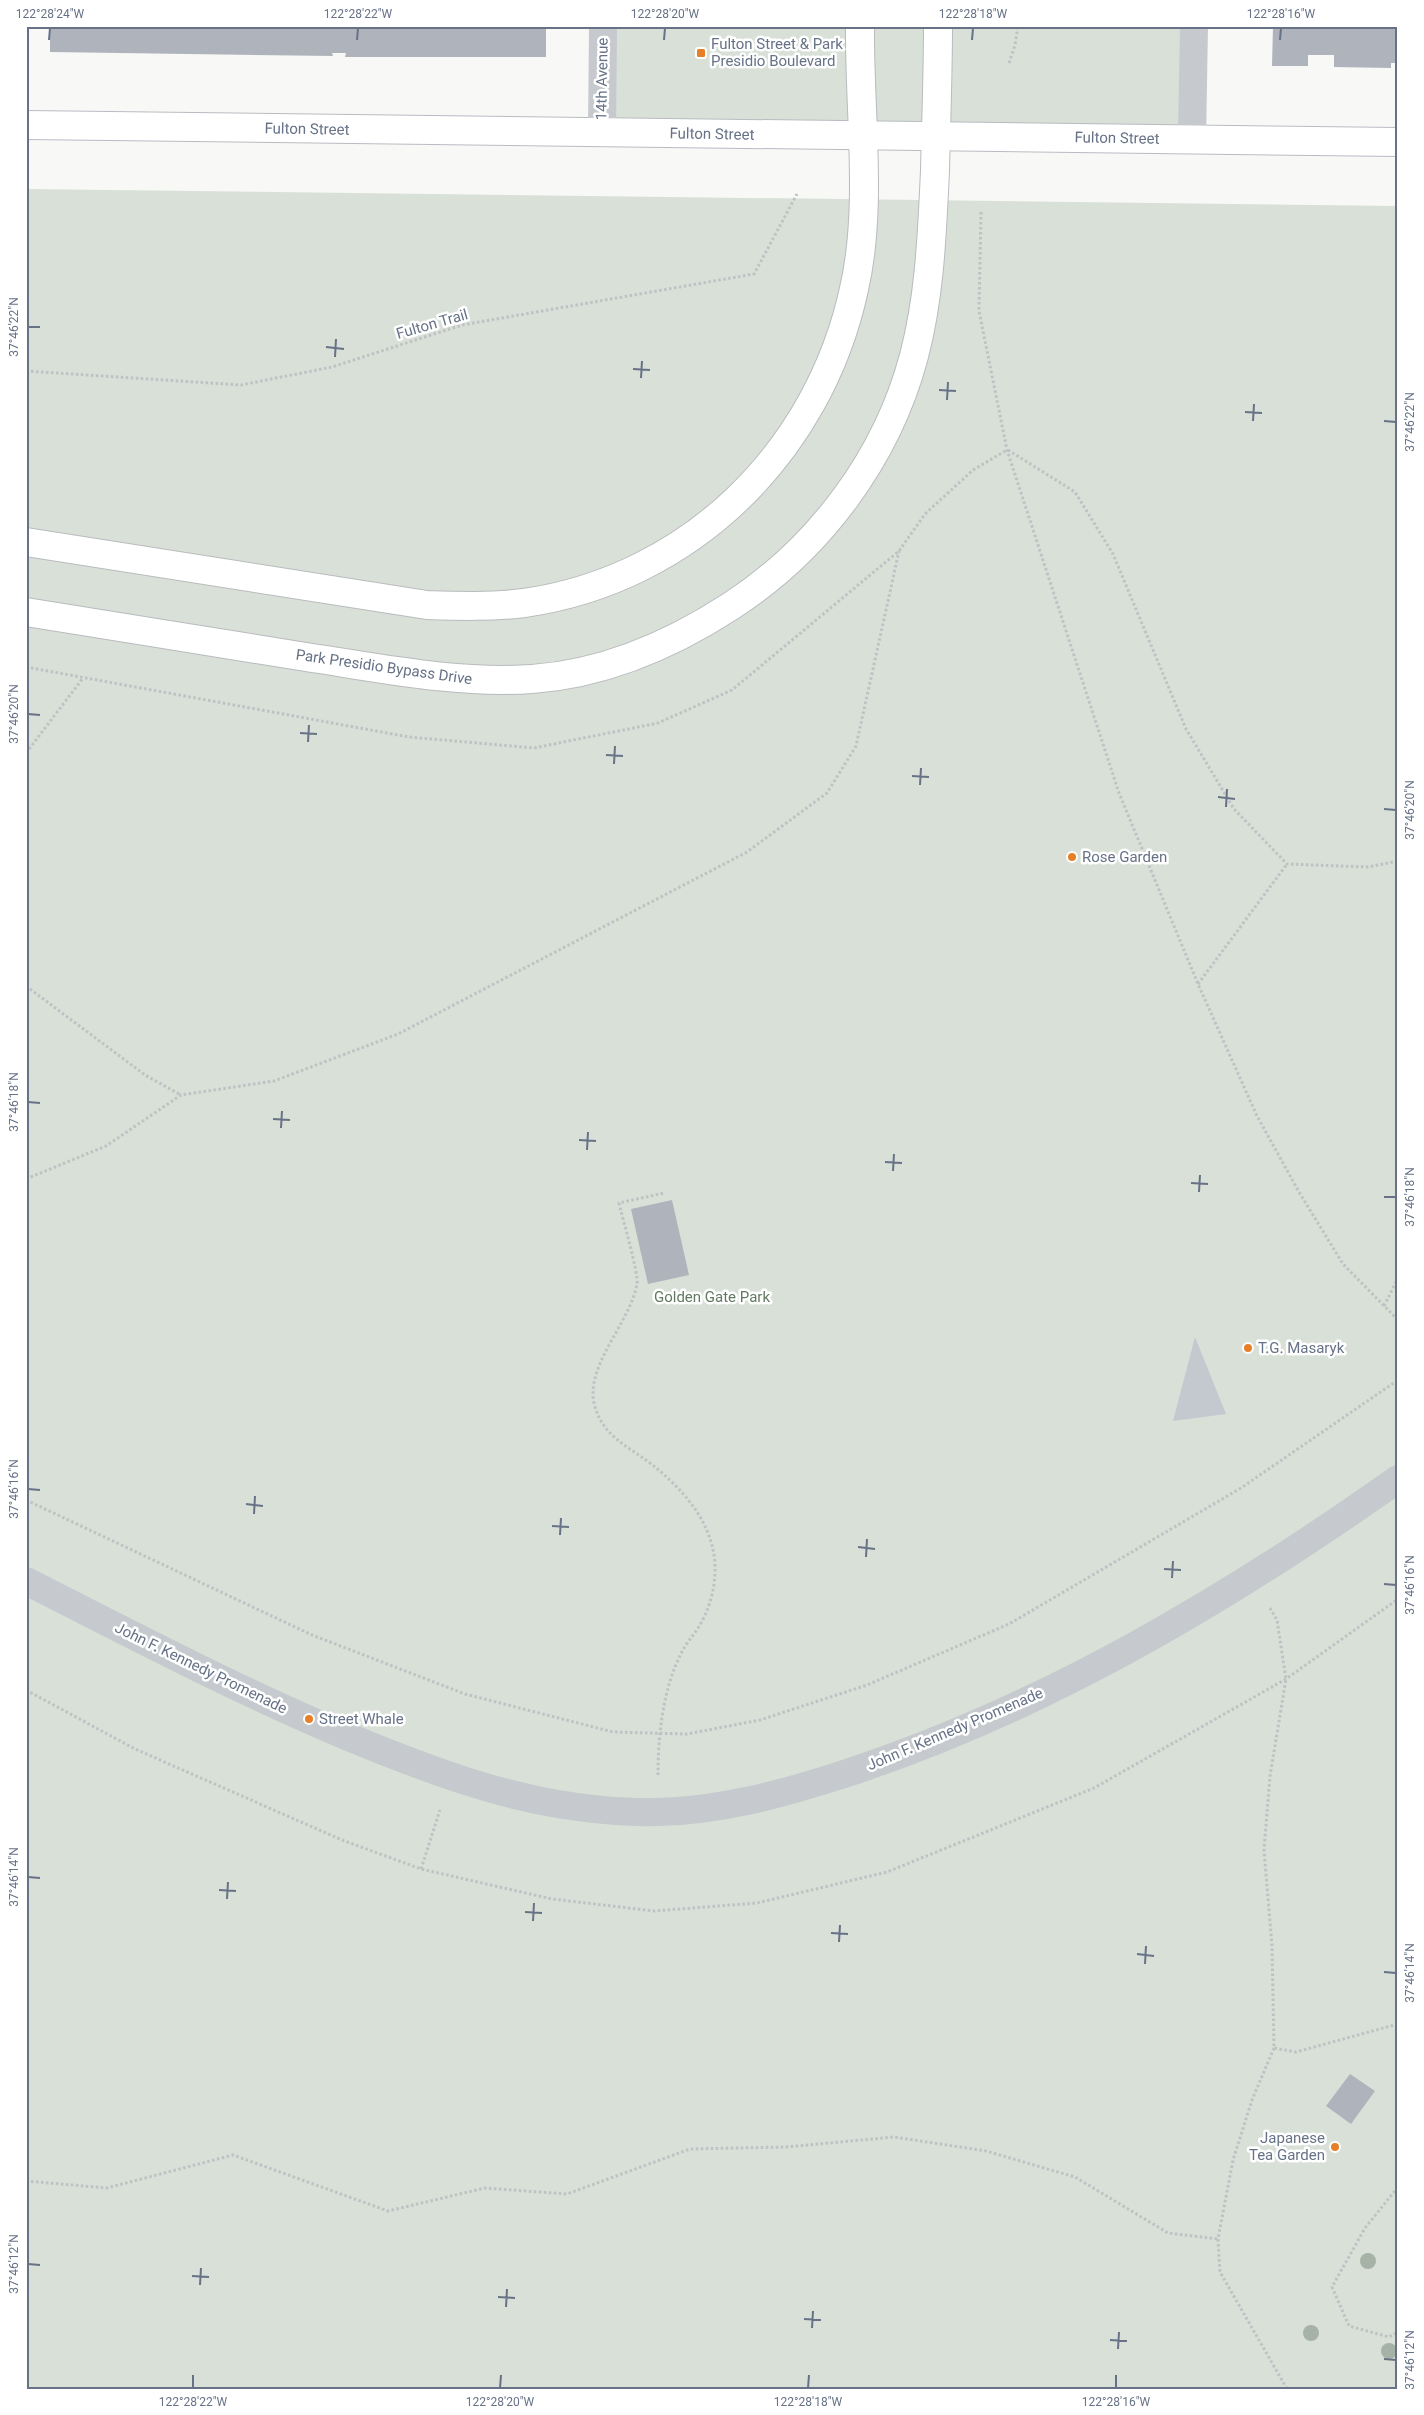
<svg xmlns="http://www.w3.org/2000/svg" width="1424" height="2415" font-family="Roboto,sans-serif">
<rect width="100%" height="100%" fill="#f8f8f6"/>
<g fill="#d8e0d7">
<path d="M603 26H1193L1192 139 602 132Z"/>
<path d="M26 189 1398 206V2389H26Z"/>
</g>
<path fill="#c3c9cf" d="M1195 1337 1226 1414 1173 1421Z"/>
<g fill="#afb4bc">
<path d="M50 26H546V57H345L346 53H332L333 56 50 52Z"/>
<path d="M1273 26H1398V63H1391V68L1334 67V55H1308V66H1272Z"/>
<path d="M672 1200 689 1275 648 1284 631 1209Z"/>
<path d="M1350 2074 1375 2091 1351 2124 1326 2106Z"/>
</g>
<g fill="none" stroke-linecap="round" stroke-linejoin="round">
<g stroke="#b8bcc2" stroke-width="30">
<path id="secondary" d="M26 125 1398 142"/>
</g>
<g stroke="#b9bbbf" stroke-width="30">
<g id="highway">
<path d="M26 542 427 605C459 606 492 607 524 603 691 579 819 451 854 289 873 207 859 111 860 26"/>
<path d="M26 612C119 627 213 642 306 657 380 668 456 684 532 679 603 674 671 645 731 606 819 549 887 458 914 356 930 295 932 233 935 171 936 123 938 75 938 26"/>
</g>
</g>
<g stroke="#c0c1c4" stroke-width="3" stroke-dasharray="2.5 2.5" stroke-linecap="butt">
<path d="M1009 63 1015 45 1018 26"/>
<path d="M981 212 979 311 1007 450 1119 793 1198 984 1257 1116 1299 1192 1343 1264 1398 1320"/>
<path d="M26 371 241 385 332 367 462 325 754 274 797 194"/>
<path d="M1008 450 1075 492 1113 554 1186 729 1234 809 1287 864 1368 867 1398 861"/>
<path d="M26 667 409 737 534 748 658 723 732 690 899 551 925 514 973 470 1007 450"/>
<path d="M26 753 83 678"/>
<path d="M1198 984 1287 864"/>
<path d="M26 986 145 1075 181 1095"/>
<path d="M26 1179 106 1146 181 1095 274 1081 398 1034 747 852 827 793 856 746 899 551"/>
<path d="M1384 1306 1398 1278"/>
<path d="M26 1500 312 1635 465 1694 613 1732 687 1734 760 1720 867 1685 1009 1624 1241 1488 1398 1380"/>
<path d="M1270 1608 1277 1620 1286 1679 1270 1776 1264 1850 1272 1946 1274 2048 1296 2052 1398 2024"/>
<path d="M26 1690 135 1749 342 1840 421 1869 552 1899 654 1911 757 1903 887 1872 1094 1788 1286 1679 1398 1599"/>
<path d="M658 1775C658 1735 663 1686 683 1650 687 1642 693 1636 698 1628 708 1613 715 1590 715 1571 716 1528 687 1493 655 1467 631 1447 602 1438 594 1403 586 1364 630 1323 637 1284 639 1274 622 1217 619 1203L664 1193"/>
<path d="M421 1869 440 1810"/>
<path d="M1274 2048 1252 2100 1233 2160 1218 2239 1220 2272 1287 2389"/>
<path d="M26 2181 107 2188 233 2155 388 2211 485 2188 567 2194 690 2149 786 2147 894 2137 986 2151 1075 2177 1168 2233 1218 2239"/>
<path d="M1398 2187 1365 2228 1332 2287 1349 2326 1389 2337 1398 2332"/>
</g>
<g stroke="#c6c9cd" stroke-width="28">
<path d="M602 132 603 26"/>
<path d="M1192 139 1194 26"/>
<path d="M26 1581C141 1639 254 1699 373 1747 431 1770 490 1792 552 1803 587 1809 622 1813 657 1812 719 1811 782 1794 841 1775 1042 1710 1227 1600 1398 1479"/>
</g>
<use href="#secondary" stroke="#fff" stroke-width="28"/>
<use href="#highway" stroke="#fff" stroke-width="28"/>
</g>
<g fill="#a6b2a5">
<circle cx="1368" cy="2261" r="8"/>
<circle cx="1311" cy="2333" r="8"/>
<circle cx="1389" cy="2351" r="8"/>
</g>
<path fill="none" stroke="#677287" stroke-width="2" d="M49 40 50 28M357 40 358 28M664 40 665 28M972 40 973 28M1280 40 1281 28M28 327H40M326 347 344 349M335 357 336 339M633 369 650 370M641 378 642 361M939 390 956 391M947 400 948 382M1245 412 1262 413M1253 421 1254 404M1384 421 1396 422M28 714 40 715M300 733 317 734M308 742 309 725M606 755 623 756M614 764 615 746M912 776 929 777M920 785 921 768M1218 797 1235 799M1226 807 1227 789M1384 809 1396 810M28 1102 40 1103M273 1119 290 1120M281 1128 282 1111M579 1140 596 1141M587 1150 588 1132M885 1162 902 1163M893 1171 894 1154M1191 1183 1208 1184M1199 1192 1200 1175M1384 1197H1396M28 1489 40 1490M246 1504 263 1506M254 1514 255 1496M552 1526 569 1527M560 1535 561 1518M858 1547 875 1549M866 1557 867 1539M1164 1569 1181 1570M1172 1578 1173 1561M1384 1584 1396 1585M28 1877 40 1878M219 1890 236 1891M227 1899 228 1882M525 1912 542 1913M533 1921 534 1903M831 1933 848 1934M839 1942 840 1925M1137 1954 1154 1956M1145 1964 1146 1946M1384 1972 1396 1973M28 2264 40 2265M192 2276 209 2277M200 2285 201 2268M498 2297 515 2298M506 2307 507 2289M804 2319 821 2320M812 2328 813 2311M1110 2340 1127 2341M1118 2349 1119 2332M1384 2359 1396 2360M193 2388V2375M500 2388 501 2375M808 2388 809 2375M1116 2388V2375"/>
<g fill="#e77f28" stroke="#fff" stroke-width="2">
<rect x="696" y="48" width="10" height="10" rx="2.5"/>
<circle cx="1072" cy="857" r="5"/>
<circle cx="1248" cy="1348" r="5"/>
<circle cx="309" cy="1719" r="5"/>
<circle cx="1335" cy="2147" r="5"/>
</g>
<g text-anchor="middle" stroke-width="5" stroke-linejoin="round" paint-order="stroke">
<g font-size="15" fill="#677287" stroke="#fff" text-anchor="start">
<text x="711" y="49">Fulton Street &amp; Park<tspan x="711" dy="17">Presidio Boulevard</tspan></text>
<text x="1082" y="862">Rose Garden</text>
<text x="1258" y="1353">T.G. Masaryk</text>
<text x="319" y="1724">Street Whale</text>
<text x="1325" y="2143" text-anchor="end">Japanese<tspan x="1325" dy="17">Tea Garden</tspan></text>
</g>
<g font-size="15" fill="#677287" stroke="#fff">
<text transform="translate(602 79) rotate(-89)" y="5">14th Avenue</text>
<text transform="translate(307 129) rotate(1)" y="5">Fulton Street</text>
<text transform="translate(712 134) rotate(1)" y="5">Fulton Street</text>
<text transform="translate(1117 138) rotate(1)" y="5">Fulton Street</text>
<text transform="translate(432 324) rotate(-16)" y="5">Fulton Trail</text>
<text transform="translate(384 667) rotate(8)" y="5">Park Presidio Bypass Drive</text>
<text transform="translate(201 1668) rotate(26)" y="5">John F. Kennedy Promenade</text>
<text transform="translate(955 1729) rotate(-23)" y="5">John F. Kennedy Promenade</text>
</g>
<g font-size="15" fill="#627962" stroke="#fff">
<text x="712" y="1302">Golden Gate Park</text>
</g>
</g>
<rect width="1424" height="2415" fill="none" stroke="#ffffff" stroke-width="55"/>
<rect x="28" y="28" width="1368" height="2360" fill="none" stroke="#677287" stroke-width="2"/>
<g font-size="12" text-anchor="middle" fill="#677287">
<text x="50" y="18">122°28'24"W</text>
<text x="358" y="18">122°28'22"W</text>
<text x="665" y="18">122°28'20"W</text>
<text x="973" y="18">122°28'18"W</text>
<text x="1281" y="18">122°28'16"W</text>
<text transform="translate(14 327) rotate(-90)" y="4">37°46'22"N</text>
<text transform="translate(1410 422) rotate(-90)" y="4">37°46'22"N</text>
<text transform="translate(14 714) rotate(-90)" y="4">37°46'20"N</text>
<text transform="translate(1410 810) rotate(-90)" y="4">37°46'20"N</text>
<text transform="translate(14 1102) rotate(-90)" y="4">37°46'18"N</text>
<text transform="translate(1410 1197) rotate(-90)" y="4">37°46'18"N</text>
<text transform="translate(14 1489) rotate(-90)" y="4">37°46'16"N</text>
<text transform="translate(1410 1585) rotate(-90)" y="4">37°46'16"N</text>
<text transform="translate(14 1877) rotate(-90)" y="4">37°46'14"N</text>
<text transform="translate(1410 1973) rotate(-90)" y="4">37°46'14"N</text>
<text transform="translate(14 2264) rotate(-90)" y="4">37°46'12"N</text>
<text transform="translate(1410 2360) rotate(-90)" y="4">37°46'12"N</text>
<text x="193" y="2406">122°28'22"W</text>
<text x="500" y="2406">122°28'20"W</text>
<text x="808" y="2406">122°28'18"W</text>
<text x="1116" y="2406">122°28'16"W</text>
</g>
</svg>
